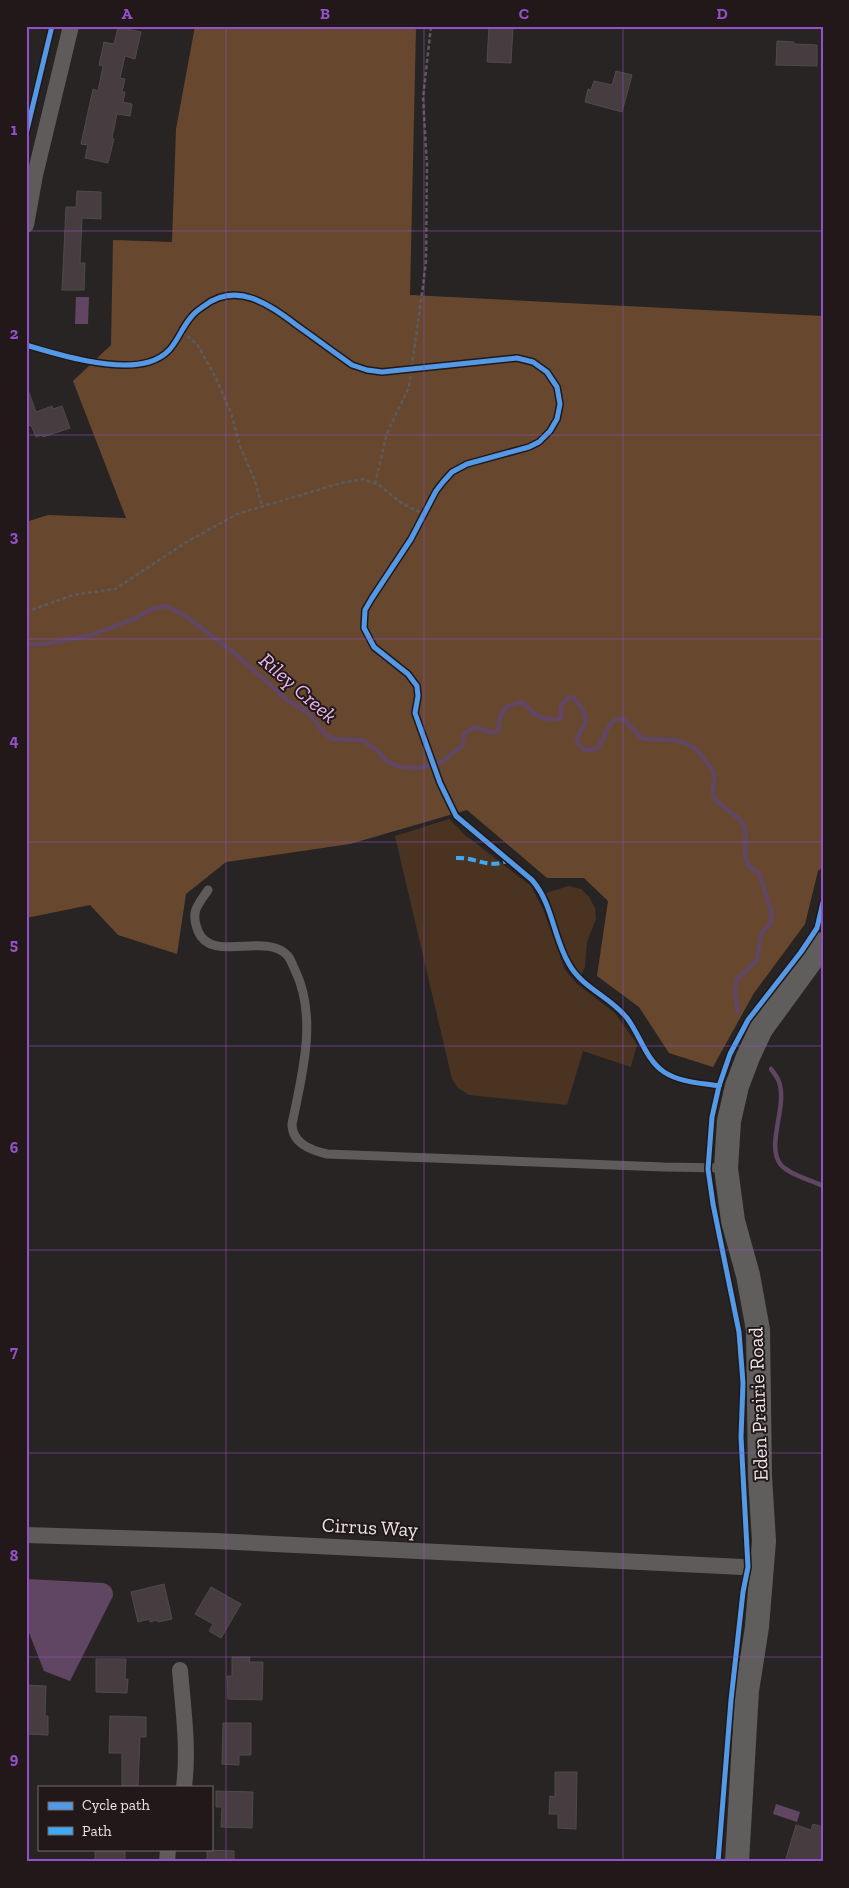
<svg xmlns="http://www.w3.org/2000/svg" width="849" height="1888" font-family="'Zilla Slab',serif">
<rect width="100%" height="100%" fill="#292424"/>
<g fill="#4a3421">
<path d="M449 819 465 835 531 886 543 909 565 970 577 984 615 1013 637 1044 631 1067 583 1051 567 1105 469 1095 458 1088 452 1079 395 836Z"/>
<path d="M569 886 581 889 589 897 595 908 596 919 587 942 585 967 581 975C563 962 557 914 546 893Z"/>
</g>
<path fill="#67482e" d="M195 26H416L410 295 823 316V867L818 871 805 924 754 993 713 1067 669 1053 639 1007 597 976 608 901 584 878H547L467 810 350 844 226 862 186 894 177 954 118 935 90 905 26 918V522L48 515 126 518 73 381 111 345 113 240 172 242 176 129Z"/>
<g fill="#614664">
<path d="M76 297H89L88 324H75Z"/>
<path d="M26 1579 103 1583C110 1585 113 1588 113 1596L70 1681 44 1671 26 1625Z"/>
<path d="M776 1804 800 1812 797 1822 773 1814Z"/>
</g>
<g fill="none" stroke-linecap="round" stroke-linejoin="round">
<g stroke="#614664" stroke-width="4.5">
<path d="M26 645 51 643 91 635 134 619 152 609 166 606 181 613 232 651 287 700 309 713 323 732 332 739 362 740 378 751 386 761 399 767 419 768 443 761 463 745 464 734 474 727 493 733 499 730 500 717 506 707 521 702C529 706 528 708 533 713 539 718 554 721 561 718V705L570 697 574 698 583 710 586 721 577 738 579 745 585 750 596 749C605 741 605 726 614 721 629 712 632 737 646 739 661 740 681 738 694 748 698 750 701 756 704 759 708 764 713 768 714 775 716 784 709 792 716 800 725 810 742 816 745 830 748 848 738 863 759 873L772 914 770 924 761 934 757 960 737 979 735 992 738 1012"/>
<path d="M771 1069C774 1073 778 1078 779 1082 788 1106 765 1146 781 1165 790 1175 811 1180 823 1186"/>
</g>
</g>
<g fill="#473d41" stroke="#4e4a4b">
<path d="M489 26 513 27 511 63 487 62Z"/>
<path d="M118 27 141 32 135 59 125 56 120 78 125 79 122 92H125L123 102 132 104 130 116 117 114 112 138 114 139 108 163 85 158 88 145 81 144 93 89 98 91 103 66 99 65 104 42 114 44Z"/>
<path d="M777 41 794 42V44L817 45V66L776 65Z"/>
<path d="M616 71 632 75 622 112 585 102 588 89 591 90 594 81 612 85Z"/>
<path d="M77 191 101 192V219L82 218 80 263H85L84 290H62L66 207H76Z"/>
<path d="M26 390H28L36 412 52 406 53 409 62 406 70 428 43 437 42 435 36 437 31 425 26 427Z"/>
<path d="M164 1584 172 1619 158 1622 157 1620 150 1622V1619L138 1622 131 1592Z"/>
<path d="M211 1587 241 1604 221 1638 209 1631 213 1624 195 1614Z"/>
<path d="M232 1657H250L249 1662H263L262 1700 228 1699 227 1676H232Z"/>
<path d="M96 1659H126L125 1679H128L127 1693 96 1692Z"/>
<path d="M26 1685 46 1686 45 1716H48V1735L26 1734Z"/>
<path d="M110 1716 146 1717V1737H140L138 1787H122V1753H109Z"/>
<path d="M223 1723H251V1755H239V1765L222 1764Z"/>
<path d="M555 1772H577L576 1829 558 1828V1814H549L550 1796 555 1797Z"/>
<path d="M216 1791 253 1792 252 1828 221 1827 222 1807H216Z"/>
<path d="M813 1824 823 1827V1862H785L796 1825 811 1830Z"/>
<rect x="95" y="1849" width="30" height="13"/>
<path d="M207 1850 234 1851V1862H207Z"/>
</g>
<g fill="none" stroke-linecap="round" stroke-linejoin="round">
<g stroke="#5d5a5a" stroke-width="2.5" stroke-dasharray="4 2.5" stroke-linecap="butt">
<path d="M182 332 197 344 215 376 231 413 240 446 255 481 262 506"/>
<path d="M375 484 387 433 409 387 423 286 426 261 427 165 423 98 431 26"/>
<path d="M26 612 73 595 115 589 185 543 237 514 341 483 363 479 379 485 403 504 424 514"/>
</g>
<path stroke="#5e5b5a" stroke-width="9" d="M208 890C198 905 190 911 198 931 211 964 266 931 288 956 291 960 293 966 295 970 318 1017 302 1075 292 1124 292 1143 310 1150 327 1154L664 1167 726 1168"/>
<g stroke="#5e5b5a" stroke-width="16">
<path d="M26 225 35 175 71 26"/>
<path d="M26 1535 215 1541 763 1568"/>
<path d="M180 1670C183 1709 189 1748 184 1787"/>
<path d="M167 1862 168 1849"/>
</g>
<path stroke="#605d5d" stroke-width="24" d="M737 1862 747 1691 757 1627 764 1541 760 1476 758 1330 748 1275 733 1221 726 1168 729 1121 737 1086 748 1057 761 1029 823 944"/>
<path stroke="#3fa9f5" stroke-width="4" stroke-dasharray="8 4" stroke-linecap="butt" d="M456 858C477 857 486 869 507 861"/>
<g stroke="#221819" stroke-width="8">
<g id="cycleway">
<path d="M26 134 52 26"/>
<path d="M26 345C59 355 116 372 149 362 177 353 176 334 192 316 195 312 200 309 204 306 239 279 273 308 302 329 319 341 335 353 352 365L367 370 382 372 517 358 533 362 547 372 557 387 560 404 557 419 550 431 539 442 529 447 467 464 452 472 443 482 436 491 411 539 372 598 365 610 364 628 374 647 408 674 417 686 418 696 415 713 440 783 456 816 532 880C553 904 553 937 569 964 582 988 611 997 627 1018 640 1035 646 1060 664 1072 679 1082 701 1083 719 1086"/>
<path d="M718 1862 731 1700 743 1592 748 1567 741 1437 743 1383 739 1332 713 1204 708 1169 712 1117 719 1086 730 1054 748 1020 801 952 817 928 823 902"/>
</g>
</g>
<use href="#cycleway" stroke="#5399e6" stroke-width="5"/>
</g>
<path fill="none" stroke="#9251c7" stroke-width="1" stroke-opacity="0.55" d="M226 26V1862M424 26V1862M623 26V1862M26 231H823M26 435H823M26 639H823M26 842H823M26 1046H823M26 1250H823M26 1453H823M26 1657H823"/>
<g text-anchor="middle" stroke-width="4" stroke-linejoin="round" paint-order="stroke">
<g font-size="20" fill="#ece4e5" stroke="#221819">
<text transform="translate(758 1404) rotate(-92)" y="7">Eden Prairie Road</text>
<text transform="translate(370 1527) rotate(3)" y="7">Cirrus Way</text>
</g>
<g font-size="21" font-style="italic" fill="#eab6ee" stroke="#221819">
<text transform="translate(298 688) rotate(41)" y="7">Riley Creek</text>
</g>
</g>
<rect width="849" height="1888" fill="none" stroke="#221819" stroke-width="55"/>
<rect x="38" y="1786" width="175" height="65" fill="#221819" stroke="#736a6b"/>
<rect x="48" y="1802" width="25" height="8" fill="#5399e6" stroke="#736a6b"/>
<text x="82" y="1810" font-size="15" fill="#ece4e5">Cycle path</text>
<rect x="48" y="1827" width="25" height="8" fill="#3fa9f5" stroke="#736a6b"/>
<text x="82" y="1836" font-size="15" fill="#ece4e5">Path</text>
<rect x="28" y="28" width="794" height="1832" fill="none" stroke="#9251c7" stroke-width="2"/>
<g font-size="16" text-anchor="middle" font-weight="bold" fill="#9251c7">
<text x="127" y="19">A</text>
<text x="325" y="19">B</text>
<text x="524" y="19">C</text>
<text x="722" y="19">D</text>
<text x="14" y="135">1</text>
<text x="14" y="339">2</text>
<text x="14" y="542">3</text>
<text x="14" y="746">4</text>
<text x="14" y="950">5</text>
<text x="14" y="1153">6</text>
<text x="14" y="1357">7</text>
<text x="14" y="1561">8</text>
<text x="14" y="1764">9</text>
</g>
</svg>
